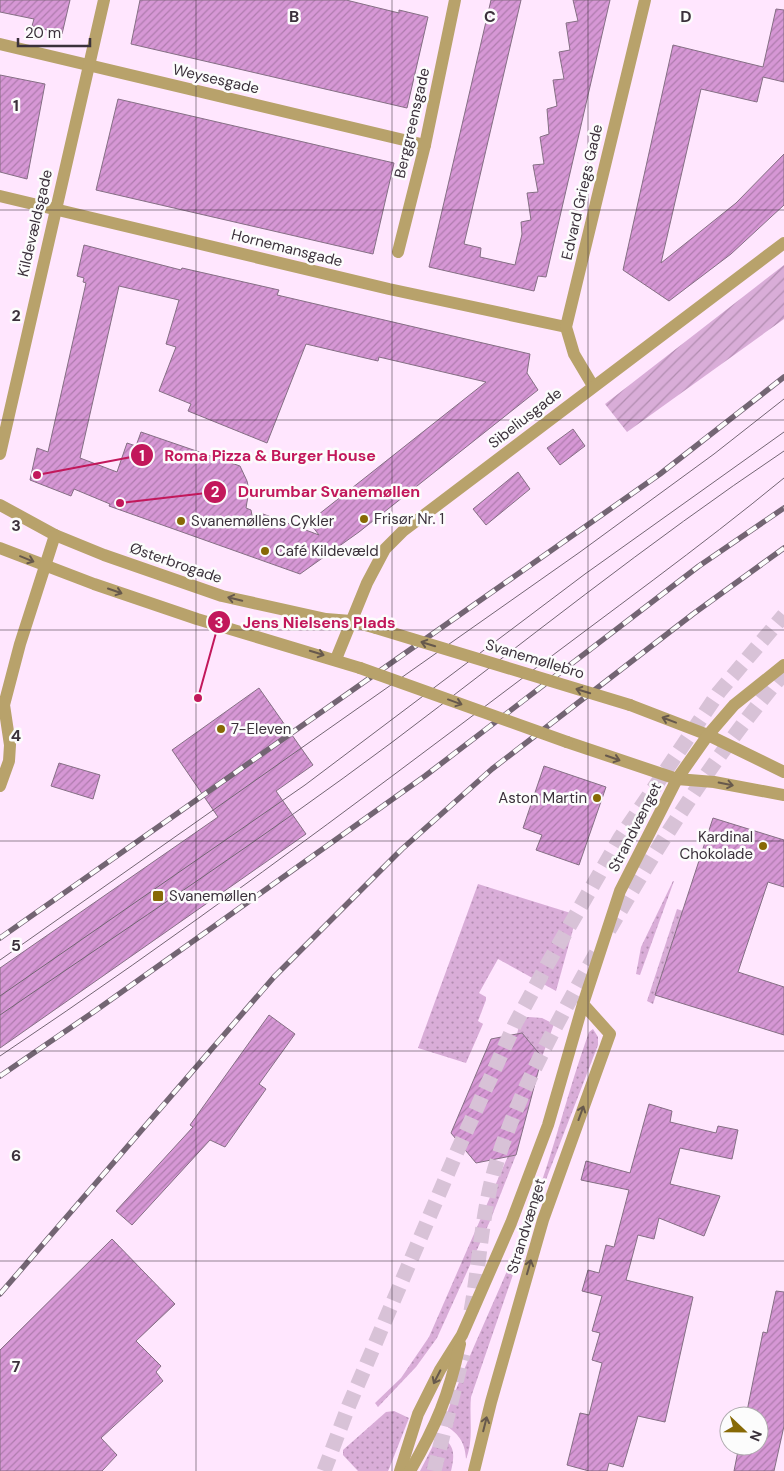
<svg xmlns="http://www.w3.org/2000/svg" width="784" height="1471" font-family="'DM Sans',sans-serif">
<defs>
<pattern id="grass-dots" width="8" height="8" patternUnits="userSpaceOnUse" patternTransform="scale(1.25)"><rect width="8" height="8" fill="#d9add8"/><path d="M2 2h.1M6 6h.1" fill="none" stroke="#b18db0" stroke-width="1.8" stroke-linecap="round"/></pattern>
<pattern id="garden-furrows" width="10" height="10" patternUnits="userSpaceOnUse" patternTransform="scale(1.25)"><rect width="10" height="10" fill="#d9add8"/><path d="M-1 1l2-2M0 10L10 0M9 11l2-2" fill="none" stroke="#b18db0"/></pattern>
<pattern id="building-hatch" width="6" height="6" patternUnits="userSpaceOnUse" patternTransform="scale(1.25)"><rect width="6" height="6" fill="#d697d5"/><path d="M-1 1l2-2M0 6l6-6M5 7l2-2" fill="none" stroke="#af7cae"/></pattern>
</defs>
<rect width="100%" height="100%" fill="#ffe6fe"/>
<g fill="url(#grass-dots)">
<path d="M673 881H674L640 975 636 974 641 947Z"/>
<path d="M478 884 577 915 556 991 498 959 479 993 486 997V1000L478 1021 483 1024 466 1063 418 1048Z"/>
<path d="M677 909 683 911 653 1004 647 1001Z"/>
<path d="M529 1017 542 1018 554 1024 542 1057 522 1033 517 1034 521 1018Z"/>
<path d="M593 1029 598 1037V1045L542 1190 471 1397C469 1417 474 1440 466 1459 465 1441 458 1433 443 1424 469 1351 505 1282 532 1209 554 1151 568 1090 589 1032Z"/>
<path d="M516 1155 490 1221 437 1338 416 1367 378 1407 375 1403 401 1378 429 1337 508 1156Z"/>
<path d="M394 1411 409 1418 389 1469 388 1471H358L343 1455V1450L386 1412Z"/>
<path d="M438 1436C455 1443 455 1454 451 1471H420Z"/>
</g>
<path fill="url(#garden-furrows)" d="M784 265V319L627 432 605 404Z"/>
<g fill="url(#building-hatch)" stroke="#856f84" fill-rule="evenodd">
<path d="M0 0H70L62 34 32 26 34 19 0 12Z"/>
<path d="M140 0H346L399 13V10L428 17 407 108 131 44Z"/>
<path d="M491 0H521L464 244 481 248 480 257 515 265 522 234 521 222 531 220 527 193 538 192 533 165 544 164 540 137 549 134 547 109 557 106 553 80 564 79 559 52 570 50 566 23 578 21 573 0H610L546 277 538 276 534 291 429 267Z"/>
<path d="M776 9 784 10V82L763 77 757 102 701 89 661 263 736 203 784 154V205L731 254 669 301 623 270 673 45 763 67Z"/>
<path d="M0 75 45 84 27 179 0 172Z"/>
<path d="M118 99 394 163 373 254 96 190Z"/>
<path d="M84 245 181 270 182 268 279 290 277 295 530 354 527 373 538 390 359 532 300 574 109 506 110 504 74 489 71 496 30 480 37 448 48 452 86 283 83 282 84 278 77 276ZM119 286 179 300 166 344 176 347 159 391 191 404 188 411 267 443 306 344 378 361 379 357 486 382 309 522 319 535 263 514 253 521 251 510 246 508 249 490 247 481 240 466 141 432 136 446 127 443 117 472 80 458Z"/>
<path d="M573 429 585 446 560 465 547 448Z"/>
<path d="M518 472 530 489 486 525 473 509Z"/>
<path d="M259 688 313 765 276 791 306 834 0 1048V968L218 817 172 750Z"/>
<path d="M59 763 100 775 93 799 51 786Z"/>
<path d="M544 766 606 787 579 865 536 850 542 835 523 828Z"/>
<path d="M713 818 784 840V887L768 882 738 972 784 987V1035L655 995Z"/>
<path d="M269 1015 295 1034 259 1084 266 1089 225 1147 210 1140 132 1225 116 1211 193 1127 190 1125Z"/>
<path d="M522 1033 542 1057 516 1155 476 1163 451 1133 491 1039Z"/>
<path d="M649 1104 672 1111 670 1122 716 1133 718 1126 738 1130 732 1159 680 1148 670 1184 720 1196 704 1236 659 1218 654 1239 638 1235 626 1280 693 1297 665 1422 638 1416 623 1467 609 1463 607 1471H589L567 1465 580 1413 589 1415 602 1363 592 1360 600 1333 592 1331 602 1296 582 1291 588 1270 599 1273 606 1245 614 1247 629 1190 581 1180 586 1161 630 1173Z"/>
<path d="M112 1239 175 1304 136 1341 161 1366 156 1372 163 1381 101 1438 117 1455 102 1471H0V1350Z"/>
<path d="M776 1291 784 1292V1426L774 1471H734L739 1446H759V1416H746L763 1332 767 1333Z"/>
</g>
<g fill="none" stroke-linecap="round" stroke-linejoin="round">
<g stroke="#d8c2d7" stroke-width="15" stroke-dasharray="15 8" stroke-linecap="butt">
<path d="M609 930C661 840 717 752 784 673"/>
<path d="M471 1311C480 1261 482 1207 498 1158 522 1085 560 1017 598 950"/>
<path d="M324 1471 349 1405 459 1147 515 1024 547 965 620 838 719 692 784 615"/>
<path d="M434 1471 463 1354"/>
</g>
<g stroke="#b8a26b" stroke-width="12">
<path d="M0 44 425 145"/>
<path d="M0 196 389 289 566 327"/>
<path d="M398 252 425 145 455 0"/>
<path d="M593 386 574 354 566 327 645 0"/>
<path d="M0 454 104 0"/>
<path d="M0 505 55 535 104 555 222 596 326 619 351 621 376 628"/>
<path d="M0 548 94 584 197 619 360 668"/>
<path d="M336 659 367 583 385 549 403 531 784 243"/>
<path d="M630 705 708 735 784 772"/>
<path d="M567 742 677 779 714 782 784 795"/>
<path d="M0 786 9 761 10 745 4 705 20 644 55 535"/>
<path d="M400 1471 418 1414 440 1370 462 1335 511 1223 548 1125 583 1004 620 891 677 779 708 735 734 705 784 665"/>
<path d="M410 1471C436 1426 449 1395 460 1344"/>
<path d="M474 1471 491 1402 543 1220 610 1034 583 1004"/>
</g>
<g stroke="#736573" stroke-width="1">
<path d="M0 960 580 552 714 454 784 399"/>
<path d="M0 996 305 785 585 574 784 432"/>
<path d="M0 1015C131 925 264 838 391 743 521 645 648 542 784 451"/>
<path d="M0 1056C178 937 349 809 520 680 608 613 699 548 784 478"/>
</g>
<g stroke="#736573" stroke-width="5.5">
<g id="rail">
<path d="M0 938 660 474 784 377"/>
<path d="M0 1076 95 1011 425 776 699 566 784 508"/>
<path d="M0 1294 274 977 402 849 492 769 693 614 784 548"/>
</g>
</g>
<use href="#rail" stroke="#fcfcfc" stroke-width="4" stroke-dasharray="11" stroke-linecap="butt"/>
<g stroke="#b8a26b" stroke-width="12">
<path d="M376 628 630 705"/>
<path d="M360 668 567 742"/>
</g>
</g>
<defs><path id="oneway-shaft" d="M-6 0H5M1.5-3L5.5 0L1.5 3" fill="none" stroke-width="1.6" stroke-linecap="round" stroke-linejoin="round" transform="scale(1.25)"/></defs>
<g stroke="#67594c">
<use href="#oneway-shaft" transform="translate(27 559) rotate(22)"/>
<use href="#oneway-shaft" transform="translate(115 591) rotate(19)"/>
<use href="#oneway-shaft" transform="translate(235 599) rotate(-166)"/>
<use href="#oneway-shaft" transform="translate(428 644) rotate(-163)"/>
<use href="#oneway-shaft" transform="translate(317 653) rotate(17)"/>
<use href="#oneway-shaft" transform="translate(583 691) rotate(-163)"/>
<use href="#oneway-shaft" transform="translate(455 702) rotate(20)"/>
<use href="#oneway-shaft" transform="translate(669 720) rotate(-159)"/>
<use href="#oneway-shaft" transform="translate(613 758) rotate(19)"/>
<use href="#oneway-shaft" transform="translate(726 784) rotate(11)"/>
<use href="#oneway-shaft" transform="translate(581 1113) rotate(-70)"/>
<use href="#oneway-shaft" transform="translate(529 1267) rotate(-74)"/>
<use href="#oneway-shaft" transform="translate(437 1377) rotate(117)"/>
<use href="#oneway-shaft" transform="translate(485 1424) rotate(-76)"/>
</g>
<path fill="none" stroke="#3b313b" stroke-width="1" stroke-opacity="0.55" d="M196 0V1471M392 0V1471M588 0V1471M0 210H784M0 420H784M0 630H784M0 841H784M0 1051H784M0 1261H784"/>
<g fill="#876905" stroke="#fcfcfc" stroke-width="2">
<circle cx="364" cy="519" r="5"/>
<circle cx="181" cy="521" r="5"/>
<circle cx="265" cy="551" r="5"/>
<circle cx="221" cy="729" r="5"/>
<circle cx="597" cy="798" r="5"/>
<circle cx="763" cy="846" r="5"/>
<rect x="152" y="890" width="12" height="12" rx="2.5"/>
</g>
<g text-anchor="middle" stroke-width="5" stroke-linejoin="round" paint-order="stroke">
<g font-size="15" fill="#3b313b" stroke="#fcfcfc">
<text transform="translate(216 79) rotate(13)" y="5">Weysesgade</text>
<text transform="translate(412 123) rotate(-77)" y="5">Berggreensgade</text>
<text transform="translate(582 192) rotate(-77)" y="5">Edvard Griegs Gade</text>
<text transform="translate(35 223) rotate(-77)" y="5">Kildevældsgade</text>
<text transform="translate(287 248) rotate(14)" y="5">Hornemansgade</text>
<text transform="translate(525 418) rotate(-38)" y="5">Sibeliusgade</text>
<text transform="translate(176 563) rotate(19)" y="5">Østerbrogade</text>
<text transform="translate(535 659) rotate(17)" y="5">Svanemøllebro</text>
<text transform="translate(635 827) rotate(-63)" y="5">Strandvænget</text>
<text transform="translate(526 1226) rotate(-73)" y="5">Strandvænget</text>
</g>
<g font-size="15" fill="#3b313b" stroke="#fcfcfc" text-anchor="start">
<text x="374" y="524">Frisør Nr. 1</text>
<text x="191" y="526">Svanemøllens Cykler</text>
<text x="275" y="556">Café Kildevæld</text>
<text x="231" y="734">7-Eleven</text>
<text x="587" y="803" text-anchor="end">Aston Martin</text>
<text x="753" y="842" text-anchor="end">Kardinal<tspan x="753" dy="17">Chokolade</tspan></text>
<text x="169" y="901">Svanemøllen</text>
</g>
</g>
<g font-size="16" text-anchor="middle" font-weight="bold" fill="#3b313b" stroke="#fcfcfc" stroke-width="5" stroke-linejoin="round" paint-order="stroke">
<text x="294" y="22">B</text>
<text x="490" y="22">C</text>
<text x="686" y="22">D</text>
<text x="16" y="111">1</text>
<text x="16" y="321">2</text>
<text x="16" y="531">3</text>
<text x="16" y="741">4</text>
<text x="16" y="951">5</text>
<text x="16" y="1161">6</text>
<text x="16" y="1372">7</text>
</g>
<path fill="none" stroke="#c2185b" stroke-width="2" d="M37 475L142 455M120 503L215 492M198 698L219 622"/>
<g fill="#c2185b" stroke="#fcfcfc" stroke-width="2">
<circle cx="37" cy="475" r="5"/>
<circle cx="120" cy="503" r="5"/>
<circle cx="198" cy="698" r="5"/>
<circle cx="142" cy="455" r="12"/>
<circle cx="215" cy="492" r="12"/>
<circle cx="219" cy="622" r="12"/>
</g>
<g font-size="15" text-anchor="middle" font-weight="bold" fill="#fff">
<text x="142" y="461">1</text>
<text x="215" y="497">2</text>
<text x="219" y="628">3</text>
</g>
<g font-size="16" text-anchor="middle" font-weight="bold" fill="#c2185b" stroke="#fcfcfc" stroke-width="5" stroke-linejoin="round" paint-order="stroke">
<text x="270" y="461">Roma Pizza &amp; Burger House</text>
<text x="329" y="497">Durumbar Svanemøllen</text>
<text x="319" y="628">Jens Nielsens Plads</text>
</g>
<g transform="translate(744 1431) rotate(112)"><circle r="24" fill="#fcfcfc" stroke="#afabaf"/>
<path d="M0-4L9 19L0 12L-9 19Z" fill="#876905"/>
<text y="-8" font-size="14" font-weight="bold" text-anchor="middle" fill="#3b313b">N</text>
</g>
<path d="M18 38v8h72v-8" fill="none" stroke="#3b313b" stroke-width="2.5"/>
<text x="25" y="38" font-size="15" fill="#3b313b" stroke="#fcfcfc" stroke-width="4" paint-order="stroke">20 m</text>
</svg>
